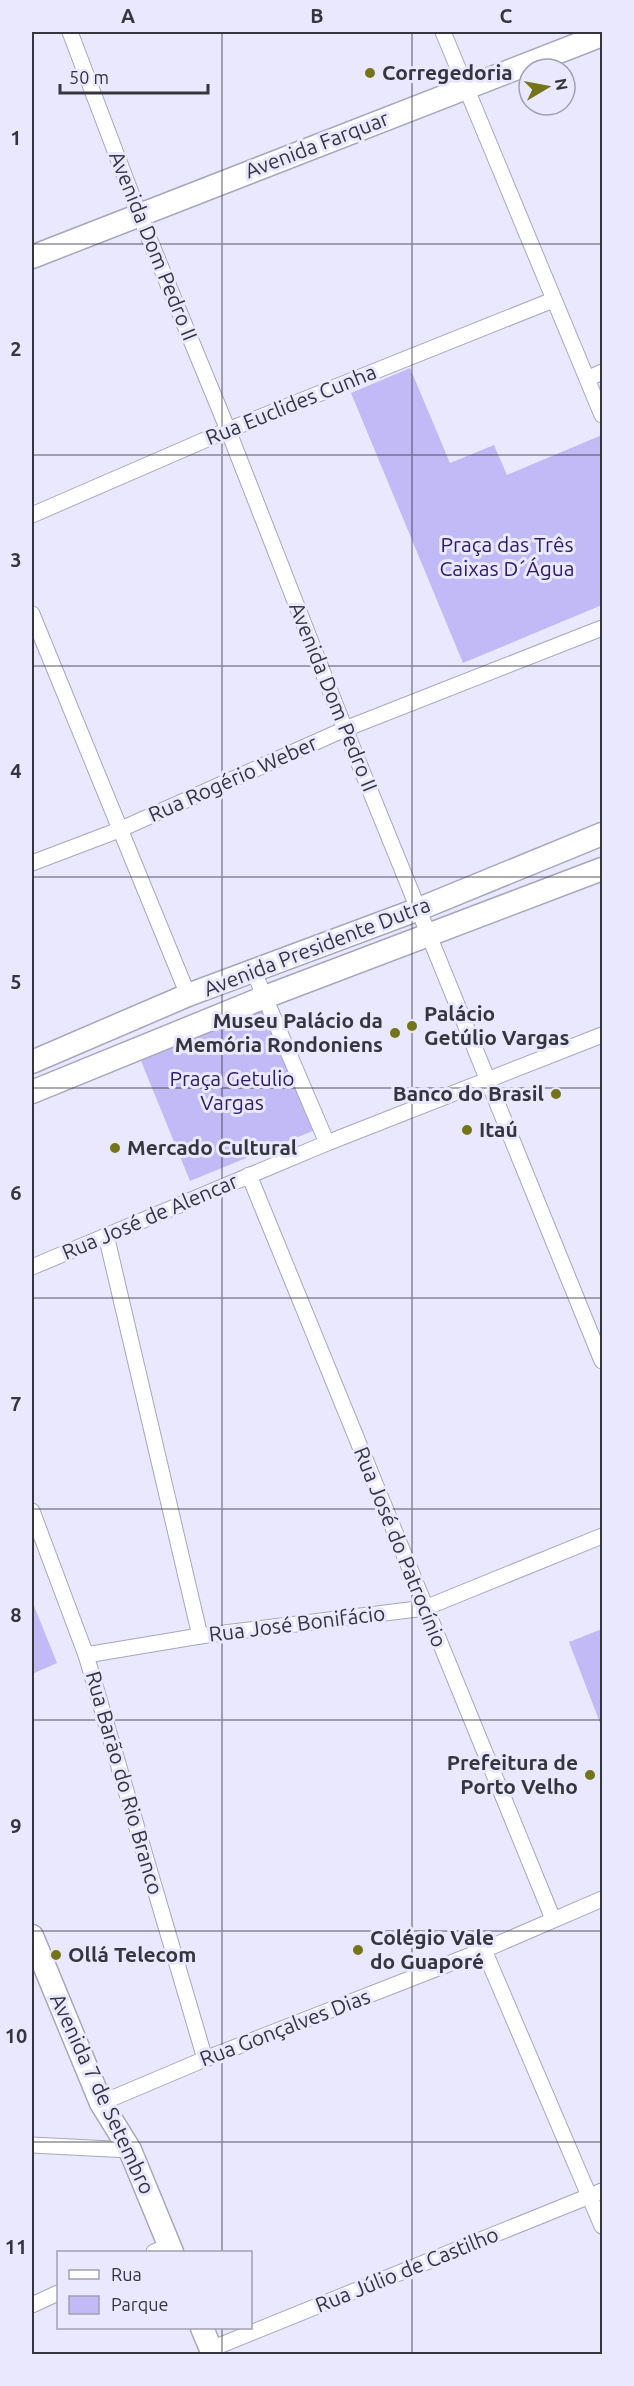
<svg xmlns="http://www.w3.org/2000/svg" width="634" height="2386" font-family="Ubuntu,sans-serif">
<rect width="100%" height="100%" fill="#e9e8ff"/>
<g fill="#c1baf7">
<path d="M410 368 450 463 494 445 507 475 602 435V605L463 663 351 393Z"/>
<path d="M275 1001 325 1126 190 1181 139 1056Z"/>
<path d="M32 1601 57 1663 32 1674Z"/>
<path d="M602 1629V1728L569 1642Z"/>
</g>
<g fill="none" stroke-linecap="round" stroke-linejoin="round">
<g stroke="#a8a6bc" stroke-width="17">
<g id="street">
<path d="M70 32 139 214 228 430 345 729 602 1361"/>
<path d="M443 32 602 415"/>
<path d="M587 379 602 372"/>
<path d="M32 515 228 430 553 300"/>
<path d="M32 614 188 995"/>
<path d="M32 863 119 830 345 729 602 628"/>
<path d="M254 972 327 1143"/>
<path d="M249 1175 553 1919"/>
<path d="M106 1235 200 1636"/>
<path d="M32 1267 327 1143 602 1035"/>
<path d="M32 1511 86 1655 205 2059"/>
<path d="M86 1655 200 1636 425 1608 602 1536"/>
<path d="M484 1950 602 2226"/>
<path d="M101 2103 205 2059 484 1950 602 1899"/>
<path d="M32 2145 130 2150"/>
<path d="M154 2252 169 2246"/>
<path d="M32 2305 58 2293"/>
<path d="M211 2349 602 2191"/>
</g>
</g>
<g stroke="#a8a6bc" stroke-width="25">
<g id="secondary">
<path d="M32 257 602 35"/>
<path d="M32 1062 188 995 419 909 602 834"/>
<path d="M32 1092 265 997 602 869"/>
<path d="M32 1936 101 2103 130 2150 172 2252"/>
<path d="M202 2328 213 2354"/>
</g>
</g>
<use href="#street" stroke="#fff" stroke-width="15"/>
<use href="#secondary" stroke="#fff" stroke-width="22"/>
</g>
<path fill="none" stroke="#36353e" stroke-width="1.5" stroke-opacity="0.55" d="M222 32V2252M412 32V2354M32 244H602M32 455H602M32 666H602M32 877H602M32 1088H602M32 1298H602M32 1509H602M32 1720H602M32 1931H602M32 2142H602M222 2328V2354"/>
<g fill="#747419" stroke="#e9e8ff" stroke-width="2">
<circle cx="370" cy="73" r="6"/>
<circle cx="412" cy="1026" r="6"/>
<circle cx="395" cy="1033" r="6"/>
<circle cx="556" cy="1094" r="6"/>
<circle cx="467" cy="1130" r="6"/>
<circle cx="115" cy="1148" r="6"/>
<circle cx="590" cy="1775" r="6"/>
<circle cx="358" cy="1950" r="6"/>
<circle cx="56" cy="1955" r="6"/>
</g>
<g text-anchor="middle" stroke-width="6" stroke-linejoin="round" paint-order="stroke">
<g font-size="21" font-weight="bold" fill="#36353e" stroke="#e9e8ff" text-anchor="start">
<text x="382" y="80">Corregedoria</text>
<text x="424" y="1021">Palácio<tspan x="424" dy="24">Getúlio Vargas</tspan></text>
<text x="383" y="1028" text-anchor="end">Museu Palácio da<tspan x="383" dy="24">Memória Rondoniens</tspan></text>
<text x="544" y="1101" text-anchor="end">Banco do Brasil</text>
<text x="479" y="1137">Itaú</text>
<text x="127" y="1155">Mercado Cultural</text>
<text x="578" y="1770" text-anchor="end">Prefeitura de<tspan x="578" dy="24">Porto Velho</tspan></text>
<text x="370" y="1945">Colégio Vale<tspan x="370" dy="24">do Guaporé</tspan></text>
<text x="68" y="1962">Ollá Telecom</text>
</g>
<g font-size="21" fill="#36353e" stroke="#e9e8ff">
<text transform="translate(317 145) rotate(-21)" y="7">Avenida Farquar</text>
<text transform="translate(153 246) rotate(68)" y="7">Avenida Dom Pedro II</text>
<text transform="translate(291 405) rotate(-22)" y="7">Rua Euclides Cunha</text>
<text transform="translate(333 697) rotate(68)" y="7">Avenida Dom Pedro II</text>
<text transform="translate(233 779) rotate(-24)" y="7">Rua Rogério Weber</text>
<text transform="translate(317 947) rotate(-21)" y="7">Avenida Presidente Dutra</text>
<text transform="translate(150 1217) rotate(-23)" y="7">Rua José de Alencar</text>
<text transform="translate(400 1547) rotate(68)" y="7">Rua José do Patrocínio</text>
<text transform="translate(297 1624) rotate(-7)" y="7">Rua José Bonifácio</text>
<text transform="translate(124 1783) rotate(74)" y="7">Rua Barão do Rio Branco</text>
<text transform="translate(285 2028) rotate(-21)" y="7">Rua Gonçalves Dias</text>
<text transform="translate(102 2094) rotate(65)" y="7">Avenida 7 de Setembro</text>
<text transform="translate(407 2270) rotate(-22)" y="7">Rua Júlio de Castilho</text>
</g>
<g font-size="21" fill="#2f1a65" stroke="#e9e8ff">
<text x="507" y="552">Praça das Três<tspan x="507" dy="24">Caixas D´Água</tspan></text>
<text x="232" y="1086">Praça Getulio<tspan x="232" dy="24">Vargas</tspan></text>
</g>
</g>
<rect width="634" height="2386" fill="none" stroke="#e9e8ff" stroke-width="66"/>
<rect x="57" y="2251" width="195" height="78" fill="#e9e8ff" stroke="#a1a0b2" stroke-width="1.5"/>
<rect x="69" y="2270" width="30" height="9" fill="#ffffff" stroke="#a1a0b2" stroke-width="1.5"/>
<text x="111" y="2281" font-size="18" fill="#36353e">Rua</text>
<rect x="69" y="2296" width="30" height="18" fill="#c1baf7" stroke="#a1a0b2" stroke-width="1.5"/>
<text x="111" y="2311" font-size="18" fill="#36353e">Parque</text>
<g transform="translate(547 87) rotate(80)"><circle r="28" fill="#e9e8ff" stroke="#a1a0b2" stroke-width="1.5"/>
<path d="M0-4.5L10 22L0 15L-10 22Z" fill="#747419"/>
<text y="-9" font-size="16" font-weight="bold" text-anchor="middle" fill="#36353e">N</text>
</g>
<path d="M60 84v9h148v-9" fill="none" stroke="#36353e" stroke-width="3"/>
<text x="69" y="84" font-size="18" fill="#36353e" stroke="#e9e8ff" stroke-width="4.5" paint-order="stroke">50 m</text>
<rect x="33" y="33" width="568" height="2320" fill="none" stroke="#36353e" stroke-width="2"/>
<g font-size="20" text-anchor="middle" font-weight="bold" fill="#36353e">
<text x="128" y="23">A</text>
<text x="317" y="23">B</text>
<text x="506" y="23">C</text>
<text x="16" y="145">1</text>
<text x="16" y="356">2</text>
<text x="16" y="567">3</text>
<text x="16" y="778">4</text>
<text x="16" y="989">5</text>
<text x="16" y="1200">6</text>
<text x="16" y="1411">7</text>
<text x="16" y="1622">8</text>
<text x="16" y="1833">9</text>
<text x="16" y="2043">10</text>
<text x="16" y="2254">11</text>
</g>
</svg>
